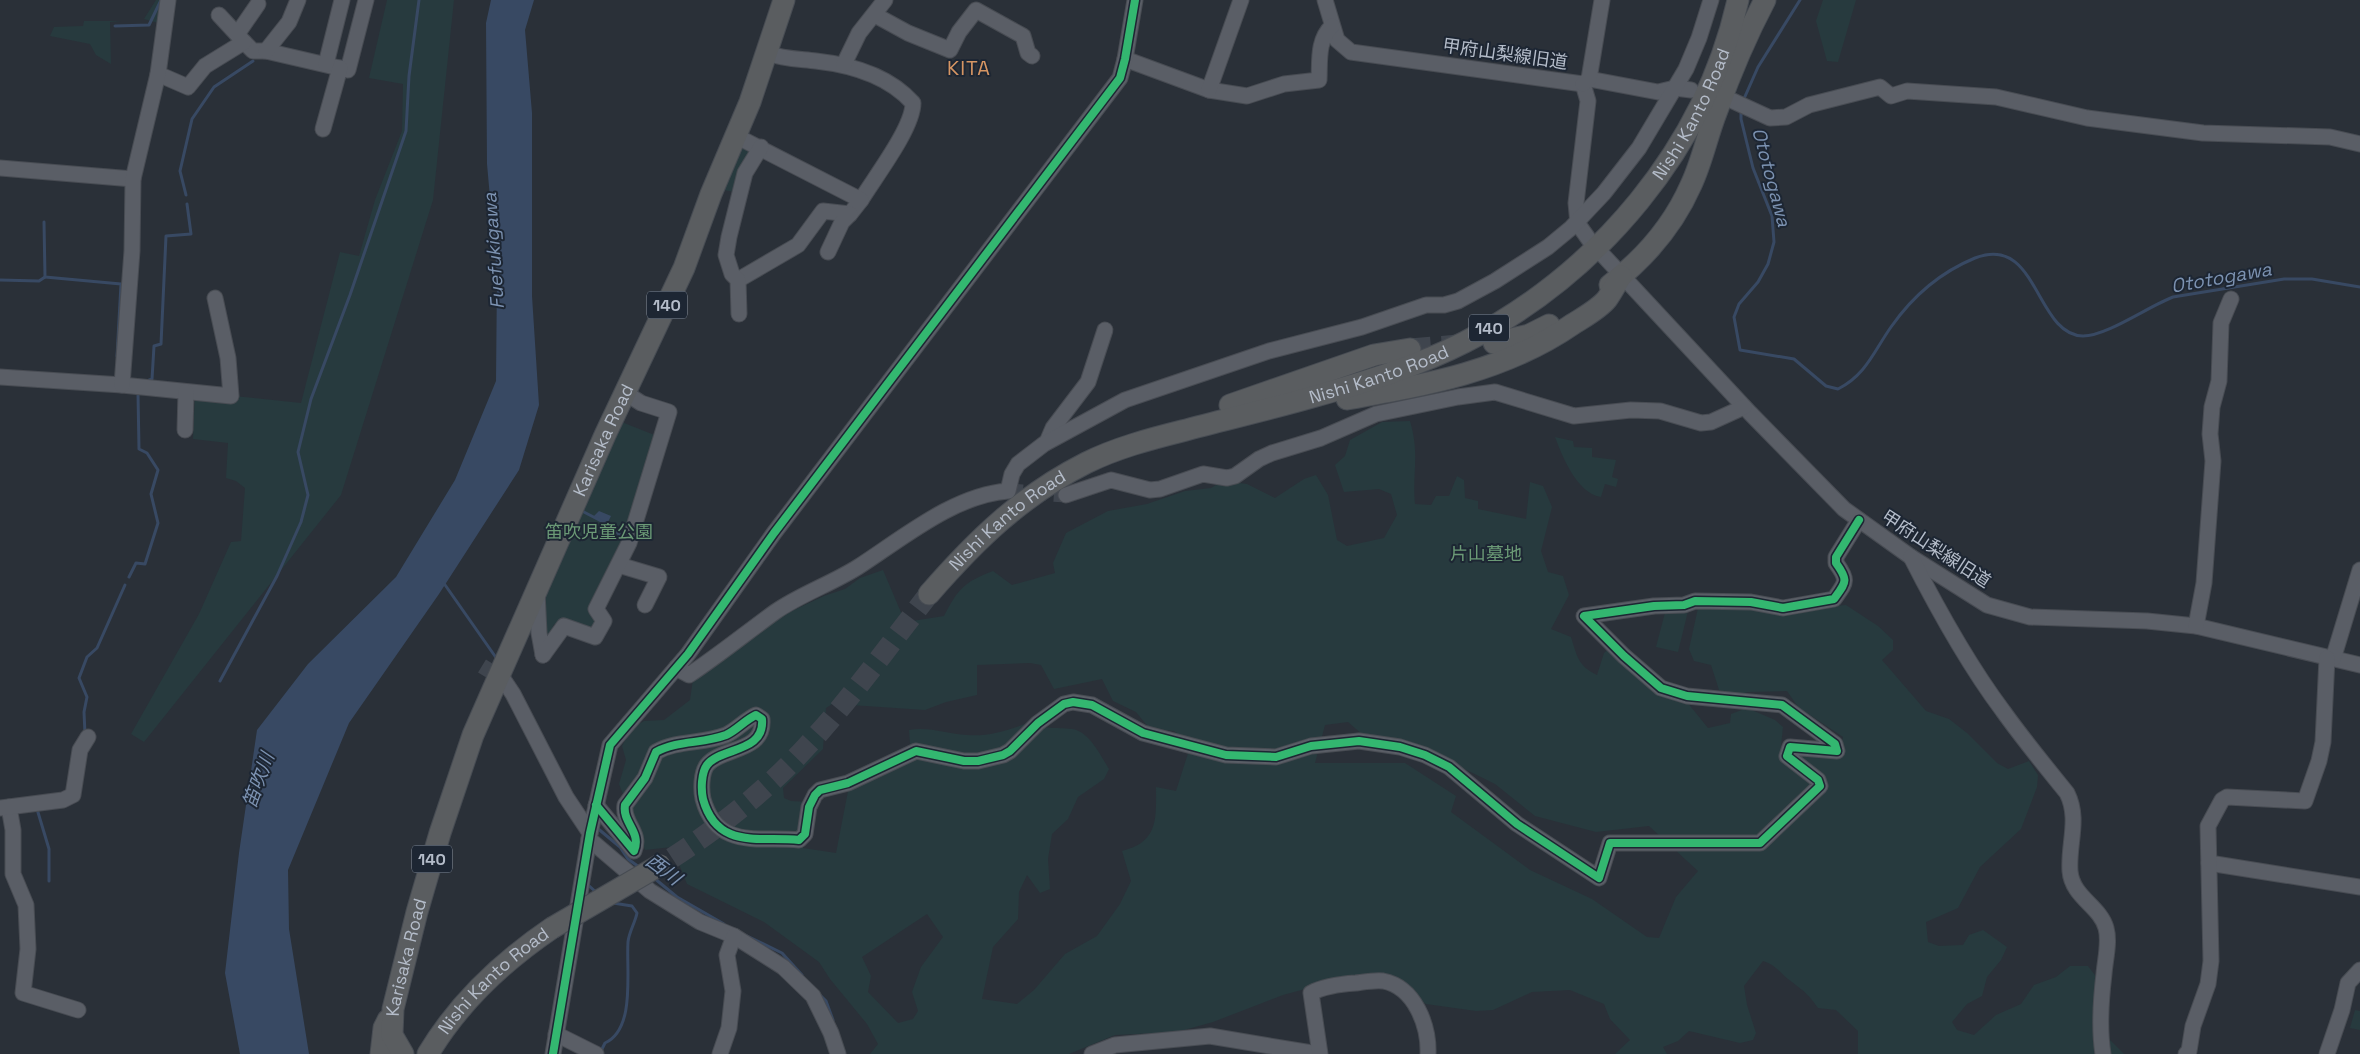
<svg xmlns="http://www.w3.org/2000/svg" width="2360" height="1054" font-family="'Space Grotesk','Noto Sans JP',sans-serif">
<rect width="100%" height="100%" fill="#2a3038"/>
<g fill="#273a3e" fill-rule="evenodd">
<path d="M156 0H168L165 25 144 19Z"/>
<path d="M387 0H454L433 200 341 495 144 742 131 734 199 614 231 542 241 541 245 488 236 481 226 478 228 443 193 439 195 392 301 403 340 252 359 256 375 200 402 131 403 84 369 78Z"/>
<path d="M1823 0H1856L1838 62 1827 61 1816 21Z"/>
<path d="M84 21H121L110 22 111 64 96 55 90 44 50 36 54 27 83 26Z"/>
<path d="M741 140 760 149 740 193 718 189Z"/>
<path d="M614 419 657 436 629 543 589 611 596 621 585 633 554 624 545 648 542 592Z"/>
<path d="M1410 421C1420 455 1412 472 1415 504L1431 505 1436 496H1449L1457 476 1464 480 1465 498 1478 501V509L1526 519 1530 482 1543 486 1552 507 1541 551 1548 572 1563 576 1569 595 1551 629 1571 637C1577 656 1578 666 1597 675L1604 653 1611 647 1687 702 1708 728 1730 723 1731 714 1747 708 1775 720 1783 727 1781 746 1808 742 1841 747 1843 737 1798 707 1787 691 1748 692 1735 696 1719 690 1711 665 1694 661 1689 649 1698 608 1784 611 1846 605 1878 626 1893 640V650L1882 660 1926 711 1949 719 1967 733 1997 763 2008 769 2029 761 2038 775 2037 787 2021 829 1980 867 1958 908 1926 922 1928 942 1939 946 1963 945 1969 935 1983 930 2007 947 2001 960 1987 977 1982 996 1967 1004 1952 1022 1957 1030 1974 1035 1996 1015 2021 1004 2034 985 2056 977 2070 966H2088L2100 982V1030L2124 1054H1858V1031L1836 1010 1818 1008C1808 994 1806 993 1792 982 1781 975 1777 965 1763 961L1744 986 1747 1005 1756 1033 1753 1040 1740 1043 1689 1031 1678 1041 1663 1047 1667 1054H1615L1630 1040 1610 1019 1604 1004 1570 990 1532 992 1493 1010 1476 1011 1426 1004 1397 986 1331 982 1283 995 1213 1022 1177 1032 1115 1035 1069 1054H870L878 1044 867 1024 830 979 819 962 764 922 687 884 672 847 645 850 619 784 626 760 622 746 632 728 644 721 664 720 690 700 693 679 708 667 734 652 779 617 824 596 845 589 860 578 883 570 903 617 912 621 944 616C958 589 964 582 993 571L1012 585 1055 573 1053 563 1066 533 1108 511 1147 504 1185 491 1211 488 1223 481 1247 484 1275 498 1304 479 1316 475 1328 495 1337 540 1347 546 1384 538 1397 515 1391 494 1379 489 1344 492 1335 465 1345 456 1350 440 1382 422ZM1030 663 1041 665 1054 689 1102 679 1113 701 1136 712 1149 728 1174 731 1191 744 1176 791 1156 787C1156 818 1159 842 1122 851L1131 881 1120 904 1097 936 1065 954 1034 990 1017 1004 982 999 993 947 1018 919 1019 892 1027 875 1040 893 1050 889 1048 859 1052 834 1068 819 1078 797 1104 779 1109 769C1101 756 1089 731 1072 729 1055 727 1046 730 1029 722 1011 730 987 737 967 735 947 734 929 726 909 730L911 757 849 786 836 853 803 848 808 802 791 801 784 798 783 788 823 749 826 708 843 697 851 705 925 710 946 702 977 695V665ZM1348 722 1363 735 1446 760 1485 779 1495 784 1535 816 1596 832 1649 826 1698 871 1676 897 1659 938 1647 937 1592 899 1530 870 1451 812 1456 796 1405 763H1315L1325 725ZM927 914 943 937 921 967 912 992 918 1011 913 1019 898 1023 868 992 871 976 862 957Z"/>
<path d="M1555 437 1573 441 1574 447 1592 448V457L1616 460 1612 477 1618 479 1616 487 1605 484 1601 497C1577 493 1563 458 1555 437Z"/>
<path d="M1666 609 1688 611 1678 652 1656 647Z"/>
<path d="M2355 1010 2360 1011V1030L2350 1028Z"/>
</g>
<g fill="#384963">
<path d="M491 0H534L525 30 532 113V296L539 405 519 470 439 594 349 723 288 870 289 929 309 1054H240L225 973 239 853 257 730 308 664 396 577 455 480 496 381 497 276 487 164 486 23Z"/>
<path d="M599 511 611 516 607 524 593 517Z"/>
</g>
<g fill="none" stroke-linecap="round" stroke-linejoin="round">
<g stroke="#384963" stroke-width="3">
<path d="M115 26 149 25 161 0"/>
<path d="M1743 101 1758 67 1800 0"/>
<path d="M1741 109V119L1753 168 1772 216 1774 242 1768 264 1758 282 1739 304 1734 317 1740 350 1794 359 1826 386 1838 389C1866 375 1874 351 1891 327 1912 297 1941 272 1975 258 2038 233 2035 335 2083 336 2107 336 2149 306 2173 297L2284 279H2312L2360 287"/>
<path d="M186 195 180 171 192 119 214 87 253 61"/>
<path d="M44 222 45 277 121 284 117 356"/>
<path d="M0 280 39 281 45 277"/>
<path d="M147 381 152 379 154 346 161 344 166 236 191 234 187 204"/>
<path d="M580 510 607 524 625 539"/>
<path d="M129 577 136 563 145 564 158 523 151 494 158 470 147 453 139 449 138 394 136 393"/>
<path d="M443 582 497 659"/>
<path d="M220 681 277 576 301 522 308 495 298 452 311 399 350 295 406 131 409 76 419 0"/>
<path d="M85 734 84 712 87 697 79 678 87 657 97 648 125 585"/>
<path d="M37 809 49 849V881"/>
<path d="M596 827 620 847 628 859 639 867"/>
<path d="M654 878 677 897 724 924"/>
<path d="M587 884 597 893"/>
<path d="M747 936 782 953 802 975"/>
<path d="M820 995 826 1001 833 1020"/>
<path d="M601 1051 605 1043C636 1029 626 970 628 942 629 932 635 923 637 913L632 906 613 903"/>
</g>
<g stroke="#3f454e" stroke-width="15" stroke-dasharray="15 8" stroke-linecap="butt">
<path d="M1008 491 1066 495"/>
<path d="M482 666 503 679"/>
</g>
<g stroke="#3f454e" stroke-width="21" stroke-dasharray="21 11" stroke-linecap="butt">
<path d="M1410 349 1458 345"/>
<path d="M672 858C721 826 767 790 807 746 851 699 889 645 929 594"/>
</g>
<g stroke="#484c53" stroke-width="17">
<g id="minor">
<path d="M1325 0 1337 40 1351 52 1583 84"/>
<path d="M875 15 908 33 950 50 959 32 976 10 1023 36 1028 53 1032 56"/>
<path d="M238 33 258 4"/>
<path d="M244 42 253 51H266L348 70 366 0"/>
<path d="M266 51 289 22 298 0"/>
<path d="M767 53C783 59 799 59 816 61 852 65 889 76 913 103 913 128 875 177 861 200"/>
<path d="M1125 59 1209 90 1247 96 1284 84 1319 80C1320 62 1317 40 1332 26"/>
<path d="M326 64 342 0"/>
<path d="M844 64 859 33 885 0"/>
<path d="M158 74 188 87 205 66 244 42 219 15"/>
<path d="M1589 79 1658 92 1675 88 1691 90"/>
<path d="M1583 84 1588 101 1576 203 1578 224 1590 241"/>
<path d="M1583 84 1589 79 1602 0"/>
<path d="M1209 90 1241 0"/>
<path d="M1733 101 1770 118 1786 117 1809 105 1880 87 1891 96 1907 91 1996 97 2087 118 2203 133 2330 137 2360 144"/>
<path d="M323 129 340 68"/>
<path d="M736 136 861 200 850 214 823 211 798 245 738 280"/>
<path d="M0 168 133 179"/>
<path d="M828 252 842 222 850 214"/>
<path d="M1601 253 1750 413 1844 509 1911 557 1987 605 2030 617 2147 621 2196 626 2360 665"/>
<path d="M739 314 738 280 732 274 726 255 729 237 745 173 761 147"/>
<path d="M0 377 122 385 231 396 228 358 215 298"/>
<path d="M122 385 132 251 133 179 158 74 168 0"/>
<path d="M185 430 186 392"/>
<path d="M1047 442 1053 428 1088 382 1105 330"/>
<path d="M1066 495 1111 480 1150 490 1160 489 1203 474 1227 478 1235 476 1259 459 1272 453 1321 438 1376 414 1458 397 1495 392 1574 416 1631 410 1660 411 1701 423 1711 422 1744 407"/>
<path d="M1911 557C1938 610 1967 663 2003 711 2023 739 2045 766 2067 793 2080 819 2068 844 2070 871 2072 897 2100 906 2106 928 2110 942 2105 960 2104 974 2101 999 2099 1029 2103 1054"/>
<path d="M619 565 659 577 645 605"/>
<path d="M537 592 539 633 543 655"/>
<path d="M2196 626 2204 583 2213 461 2210 434 2212 407 2219 381 2221 323 2231 299"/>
<path d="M543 655 564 626 595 637 604 621 596 609 629 543 669 412 641 403 624 392"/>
<path d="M2333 659 2360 570"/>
<path d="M676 668 689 675C719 655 746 633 775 612 801 594 831 584 858 567 903 538 954 495 1008 491L1012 474 1018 464 1044 444 1125 400 1269 351 1362 327 1426 305H1444L1458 301 1495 281 1548 247 1571 228 1604 193 1639 148 1686 69 1699 38 1711 0"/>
<path d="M503 679 513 694 566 797 590 833"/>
<path d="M596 805 634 851C642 832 622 823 625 805L645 778 656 752C677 740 703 744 726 735 737 730 745 720 756 715L762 719C765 753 721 747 707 765 701 773 701 790 703 799 717 850 759 836 799 840L805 834 809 807 815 795 820 790 848 783 916 751 964 761H978L1003 755 1010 751 1038 723 1064 704 1073 702 1092 705 1143 733 1226 755 1276 757 1311 746 1359 741 1400 747 1425 755 1449 767 1517 824 1599 878 1610 843H1760L1820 786 1818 780 1787 756 1790 747 1837 751 1835 744 1782 705 1687 696 1661 688 1624 656 1584 616 1654 606 1684 605 1695 601 1751 602 1783 608 1834 599C1846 582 1849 581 1836 563V557L1859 520"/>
<path d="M9 807 13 830V874L26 905 28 949 23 993 78 1010"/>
<path d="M0 808 63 800 73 795 80 750 88 737"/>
<path d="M589 839 650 891 700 922 734 936 783 967 813 996 831 1033 838 1054"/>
<path d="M2209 863 2360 887"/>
<path d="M556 1034 596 1054"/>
<path d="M553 1054 590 833 610 745 688 654 774 533 1120 78 1125 59 1135 0"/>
<path d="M720 1054 729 1028 733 991 727 955 734 936"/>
<path d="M1092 1054 1115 1045 1210 1036 1318 1054"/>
<path d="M1320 1054 1311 993C1324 986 1340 984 1356 983 1364 982 1375 980 1383 981 1415 987 1429 1026 1428 1054"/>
<path d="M2186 1054 2189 1051 2193 1026 2208 984 2211 961 2208 826 2222 800 2227 797 2305 801 2319 761 2323 742 2327 658"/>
<path d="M2327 1054 2342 1010 2348 983 2360 970"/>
</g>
</g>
<g stroke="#474c53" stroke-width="23">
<g id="highway">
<path d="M1610 285C1645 258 1673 226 1691 185 1702 162 1707 136 1716 113 1730 74 1746 36 1765 0"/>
<path d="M1494 343 1529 335 1549 325"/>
<path d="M1347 399C1427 385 1505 371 1573 324 1584 317 1599 309 1607 299 1612 292 1616 284 1621 276"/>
<path d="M1230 405 1374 355 1410 349"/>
<path id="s1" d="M929 594C976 540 1021 496 1086 463 1116 448 1150 439 1182 431 1227 419 1271 409 1316 396 1366 382 1418 366 1465 342 1599 273 1705 148 1738 0"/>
<path d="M381 1054 384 1028 388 1020"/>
<path id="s2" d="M403 1054 392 1035 393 1009 417 912 440 833 473 735 605 435 684 268 711 194 750 102 784 0"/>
<path id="s3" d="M428 1054C459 1002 502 962 552 928"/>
</g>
</g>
<use href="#minor" stroke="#5a5e66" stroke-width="15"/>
<use href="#highway" stroke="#5a5d60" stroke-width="21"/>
<g stroke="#474c53" stroke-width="23" stroke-linecap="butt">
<path id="highway-bridge" d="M552 928 660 865"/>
</g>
<use href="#highway-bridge" stroke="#5a5d60" stroke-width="21"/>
<g stroke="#1d2633" stroke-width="11">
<g id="cycleway">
<path d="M596 805 634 851C642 832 622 823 625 805L645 778 656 752C677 740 703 744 726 735 737 730 745 720 756 715L762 719C765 753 721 747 707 765 701 773 701 790 703 799 717 850 759 836 799 840L805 834 809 807 815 795 820 790 848 783 916 751 964 761H978L1003 755 1010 751 1038 723 1064 704 1073 702 1092 705 1143 733 1226 755 1276 757 1311 746 1359 741 1400 747 1425 755 1449 767 1517 824 1599 878 1610 843H1760L1820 786 1818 780 1787 756 1790 747 1837 751 1835 744 1782 705 1687 696 1661 688 1624 656 1584 616 1654 606 1684 605 1695 601 1751 602 1783 608 1834 599C1846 582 1849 581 1836 563V557L1859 520"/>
<path d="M553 1054 590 833 610 745 688 654 774 533 1120 78 1125 59 1135 0"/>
</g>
</g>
<use href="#cycleway" stroke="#33b770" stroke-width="8"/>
</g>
<g text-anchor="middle" stroke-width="4" stroke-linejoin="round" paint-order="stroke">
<g fill="#1d2633" stroke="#878f9c" stroke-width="1">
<rect x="647" y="291.5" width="40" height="27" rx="4"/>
<rect x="1469" y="314.5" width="40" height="27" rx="4"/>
<rect x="412" y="845.5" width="40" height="27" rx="4"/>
</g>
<g font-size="16" font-weight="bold" fill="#b4bcc9">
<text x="667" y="311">140</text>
<text x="1489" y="334">140</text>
<text x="432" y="865">140</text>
</g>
<g font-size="18" fill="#b4bcc9" stroke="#1d2633">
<text transform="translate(1505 54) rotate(8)" y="6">甲府山梨線旧道</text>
<text dy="6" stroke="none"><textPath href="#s1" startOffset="932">Nishi Kanto Road</textPath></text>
<text dy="6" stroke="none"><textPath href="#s1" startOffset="512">Nishi Kanto Road</textPath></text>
<text dy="6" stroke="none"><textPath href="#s2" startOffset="656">Karisaka Road</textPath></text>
<text dy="6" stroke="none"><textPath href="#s1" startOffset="108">Nishi Kanto Road</textPath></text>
<text transform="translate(1936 549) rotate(33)" y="6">甲府山梨線旧道</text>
<text dy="6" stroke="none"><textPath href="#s2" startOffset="101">Karisaka Road</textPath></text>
<text dy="6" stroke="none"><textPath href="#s3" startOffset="99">Nishi Kanto Road</textPath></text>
</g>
<g font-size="18" fill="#6b9a76" stroke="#1d2633">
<text x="599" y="538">笛吹児童公園</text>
<text x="1486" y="560">片山墓地</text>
</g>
<g font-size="19" font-style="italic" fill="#7c92b1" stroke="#1d2633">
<text transform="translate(1772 177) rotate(75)" y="7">Ototogawa</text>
<text transform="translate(493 251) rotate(-94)" y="7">Fuefukigawa</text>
<text transform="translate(2221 277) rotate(-10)" y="7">Ototogawa</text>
<text transform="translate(258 780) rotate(-70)" y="7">笛吹川</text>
<text transform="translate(664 869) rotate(37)" y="7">西川</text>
</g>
<g font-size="20" letter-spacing="1" fill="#d59563" stroke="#1d2633">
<text x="969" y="75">KITA</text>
</g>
</g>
</svg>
